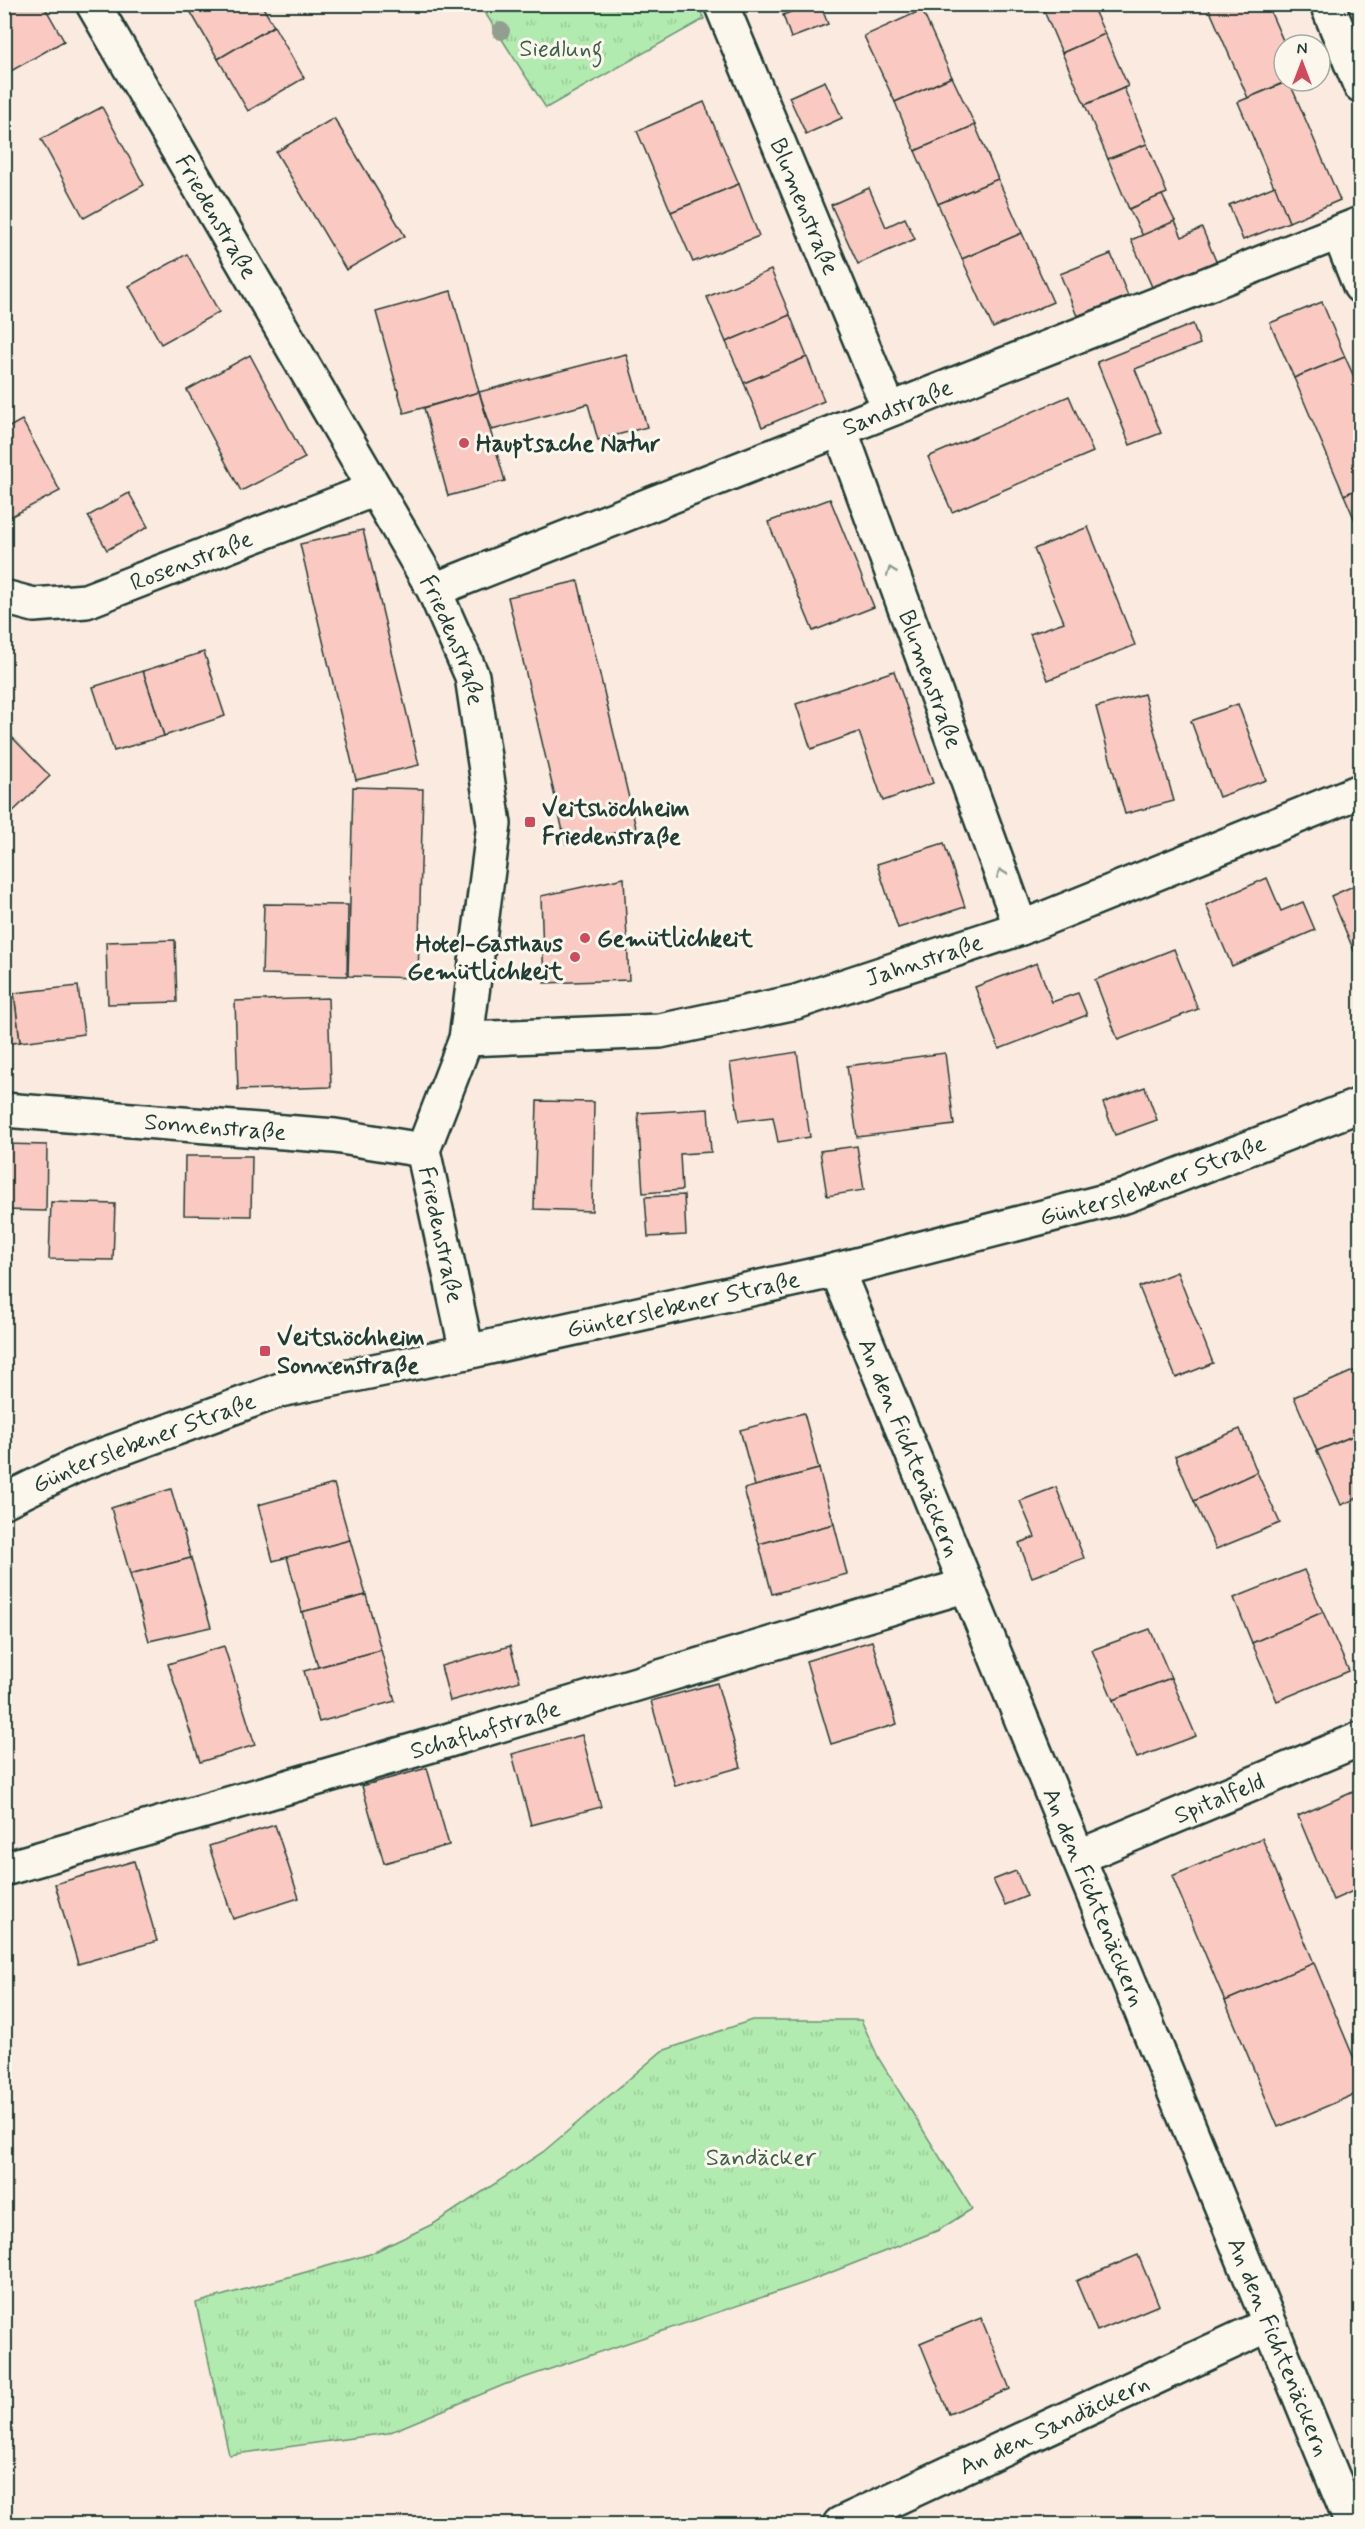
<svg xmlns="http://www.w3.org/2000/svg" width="1365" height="2529" font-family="Mynerve,sans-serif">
<defs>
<pattern id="park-tufts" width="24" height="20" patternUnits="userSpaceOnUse" patternTransform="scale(1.5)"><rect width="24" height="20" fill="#b2ebaf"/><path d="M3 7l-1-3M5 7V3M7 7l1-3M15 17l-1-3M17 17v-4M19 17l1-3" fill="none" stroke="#99ca97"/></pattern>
</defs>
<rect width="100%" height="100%" fill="#fbeadf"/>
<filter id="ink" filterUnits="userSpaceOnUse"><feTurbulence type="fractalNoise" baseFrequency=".0167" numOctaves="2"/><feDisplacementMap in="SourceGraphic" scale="12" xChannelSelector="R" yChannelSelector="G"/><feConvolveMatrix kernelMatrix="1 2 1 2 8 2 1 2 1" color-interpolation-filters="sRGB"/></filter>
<g filter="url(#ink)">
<g fill="url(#park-tufts)" stroke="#689472" stroke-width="1.5">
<path d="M480 5H698L704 19 546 108Z"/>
<path d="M752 2020H861L879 2059 972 2209 939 2230 804 2283 506 2384 388 2433 229 2455 196 2303 370 2254 435 2223 543 2152 662 2051Z"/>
</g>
<g fill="#facac2" stroke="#1f3d34" stroke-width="1.5">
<path d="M4 4H43L64 41 4 75Z"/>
<path d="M186 4H261L274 26 218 59Z"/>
<path d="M811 4H820L828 24 791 38 783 15Z"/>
<path d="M1041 4H1091L1105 34 1062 53Z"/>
<path d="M1207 4H1267L1285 45 1284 81H1287L1248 98Z"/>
<path d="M922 10 952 77 895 102 864 36Z"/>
<path d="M274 26 304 78 248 111 218 59Z"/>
<path d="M1105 34 1128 86 1085 105 1062 53Z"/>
<path d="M952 77 975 125 915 151 895 102Z"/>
<path d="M825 81 842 118 806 134 789 97Z"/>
<path d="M1289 81 1340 200 1289 222 1238 102Z"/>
<path d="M1124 88 1147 144 1108 159 1085 105Z"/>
<path d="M704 102 739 184 671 212 637 131Z"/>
<path d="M102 107 144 185 84 218 41 139Z"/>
<path d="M334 118 405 236 346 270 276 152Z"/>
<path d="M975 125 998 179 938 204 915 151Z"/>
<path d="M1147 144 1167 193 1129 209 1108 159Z"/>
<path d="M998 179 1022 233 962 259 938 204Z"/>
<path d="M739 184 759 236 693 262 671 212Z"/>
<path d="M1275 186 1289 222 1243 240 1229 205Z"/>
<path d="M869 188 886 227 905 218 915 239 858 264 831 205Z"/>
<path d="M1162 195 1175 221 1143 236 1129 209Z"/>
<path d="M1175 221 1182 237 1202 228 1216 261 1153 289 1131 240Z"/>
<path d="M1022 233 1053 302 993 328 962 259Z"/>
<path d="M187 254 219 312 161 344 129 286Z"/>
<path d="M1111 254 1128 296 1077 316 1060 274Z"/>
<path d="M771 270 790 315 726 342 707 297Z"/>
<path d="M451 291 479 392 404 413 376 312Z"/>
<path d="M1322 302 1345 357 1294 378 1270 323Z"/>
<path d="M790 315 807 357 744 383 726 342Z"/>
<path d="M1193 324 1200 344 1135 369 1161 433 1130 445 1097 362Z"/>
<path d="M626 354 647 427 598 440 588 404 492 430 479 392Z"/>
<path d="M250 355 305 458 241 491 187 390Z"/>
<path d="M807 357 824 401 762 427 744 383Z"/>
<path d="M1345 357 1360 390V488L1344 495 1294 378Z"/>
<path d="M479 392 505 481 448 496 424 408Z"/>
<path d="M1069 396 1093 452 952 512 928 457Z"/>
<path d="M22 420 60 491 4 520V430Z"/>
<path d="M1360 488V532L1344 495Z"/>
<path d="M129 493 148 527 107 550 88 516Z"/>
<path d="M830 499 874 607 813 631 768 522Z"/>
<path d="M1088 527 1135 645 1048 680 1030 634 1064 622 1034 549Z"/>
<path d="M363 530 419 765 356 780 300 544Z"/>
<path d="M578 581 636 828 566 844 508 597Z"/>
<path d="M204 652 225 716 164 736 143 671Z"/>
<path d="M143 671 164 736 114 751 93 687Z"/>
<path d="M894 671 933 783 883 801 859 732 811 749 796 704Z"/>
<path d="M1144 694 1174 801 1125 814 1096 707Z"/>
<path d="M1238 704 1266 780 1219 797 1191 721Z"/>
<path d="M4 729 50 776 4 820Z"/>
<path d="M353 787 423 789 418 978 348 976Z"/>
<path d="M944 843 965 907 898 928 877 864Z"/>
<path d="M624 878 629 980 544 983 541 896Z"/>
<path d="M1267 878 1281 911 1303 902 1315 930 1232 966 1206 905Z"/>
<path d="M1360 883V949L1354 951 1331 896Z"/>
<path d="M264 904 348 905 347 976 262 974Z"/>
<path d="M175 940 177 1002 108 1004 106 942Z"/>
<path d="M1174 949 1198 1009 1118 1040 1095 980Z"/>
<path d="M1037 963 1052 1002 1078 993 1087 1015 999 1049 975 987Z"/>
<path d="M78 986 84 1034 20 1042 14 993Z"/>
<path d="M14 993 20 1042 4 1044V994Z"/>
<path d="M328 998 331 1087 238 1090 235 1001Z"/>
<path d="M797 1052 810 1137 778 1142 773 1117 739 1121 730 1063Z"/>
<path d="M945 1053 954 1125 857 1137 847 1066Z"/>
<path d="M1145 1087 1157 1120 1115 1135 1103 1103Z"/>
<path d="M537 1101 594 1102 592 1211 534 1209Z"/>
<path d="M708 1109 711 1152 680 1154 682 1190 643 1193 638 1113Z"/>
<path d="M4 1144 47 1145 46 1211 4 1210Z"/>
<path d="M857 1146 864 1190 827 1196 820 1151Z"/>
<path d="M185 1156H252L251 1216 184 1215Z"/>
<path d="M684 1195 686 1235 648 1237 645 1197Z"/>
<path d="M51 1202 115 1204 113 1260 49 1259Z"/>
<path d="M1177 1272 1213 1363 1176 1378 1139 1287Z"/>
<path d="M1360 1368V1433L1317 1451 1294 1397Z"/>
<path d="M804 1413 819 1469 755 1486 740 1430Z"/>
<path d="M1240 1429 1257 1472 1194 1501 1175 1456Z"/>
<path d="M1360 1433V1497L1341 1505 1317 1451Z"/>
<path d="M819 1469 834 1524 759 1544 744 1489Z"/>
<path d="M1257 1472 1280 1523 1216 1549 1194 1501Z"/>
<path d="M334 1484 350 1540 273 1561 258 1505Z"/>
<path d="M1056 1487 1084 1558 1032 1577 1019 1543 1035 1537 1020 1501Z"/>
<path d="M171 1489 191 1558 130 1574 111 1508Z"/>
<path d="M834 1524 847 1574 772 1594 759 1544Z"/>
<path d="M350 1540 366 1595 302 1612 287 1557Z"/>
<path d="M191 1558 211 1627 149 1641 130 1574Z"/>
<path d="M1304 1570 1323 1612 1252 1643 1234 1598Z"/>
<path d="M366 1595 381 1650 318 1667 302 1612Z"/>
<path d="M1323 1612 1349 1671 1277 1701 1252 1643Z"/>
<path d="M1150 1629 1171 1678 1113 1700 1092 1650Z"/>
<path d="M872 1641 897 1724 831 1744 806 1661Z"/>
<path d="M224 1646 255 1745 200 1762 168 1664Z"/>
<path d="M510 1646 520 1681 450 1701 441 1666Z"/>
<path d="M381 1650 395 1701 319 1722 304 1671Z"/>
<path d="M1171 1678 1196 1736 1137 1758 1113 1700Z"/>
<path d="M717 1683 741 1767 675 1786 651 1701Z"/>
<path d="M582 1735 601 1807 531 1825 512 1754Z"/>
<path d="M427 1768 449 1845 384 1863 362 1786Z"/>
<path d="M1360 1789V1888L1333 1900 1298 1816Z"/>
<path d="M275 1825 299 1898 233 1919 209 1846Z"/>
<path d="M1262 1838 1314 1963 1225 2001 1172 1876Z"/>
<path d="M134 1861 157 1941 78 1964 55 1884Z"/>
<path d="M1016 1871 1027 1896 1005 1905 993 1880Z"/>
<path d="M1314 1963 1360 2073V2092L1278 2127 1225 2001Z"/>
<path d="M1138 2255 1159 2305 1097 2331 1076 2281Z"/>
<path d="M981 2318 1010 2389 949 2414 920 2343Z"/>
</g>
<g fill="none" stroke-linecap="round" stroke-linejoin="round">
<g stroke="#1f3d34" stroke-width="38">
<g id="minor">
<path id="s1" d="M93 4 434 590 472 676 494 824 466 1039 423 1150 467 1352"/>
<path id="s2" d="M721 4 889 409"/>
<path d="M1327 4 1360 85"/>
<path d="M1339 233 1360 286"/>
<path id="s3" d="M840 429 1021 928"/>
<path id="s4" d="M434 590 1360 224"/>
<path id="s5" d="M4 597 34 605 86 601 375 489"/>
<path id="s6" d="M466 1039 660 1031 796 1002 1021 928 1360 791"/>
<path id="s7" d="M4 1110 335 1136 423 1150"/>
<path id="s8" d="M837 1270 1352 2524"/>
<path id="s9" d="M4 1501 79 1464 280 1390 467 1352 837 1270 1125 1196 1360 1105"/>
<path id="s10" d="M1078 1857 1360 1739"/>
<path id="s11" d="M4 1869 446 1741 964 1586"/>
<path id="s12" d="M840 2524 1268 2325"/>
</g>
</g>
<use href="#minor" stroke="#fbf7ec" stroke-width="33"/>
</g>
<circle fill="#929e8f" cx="501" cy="31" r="9"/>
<defs><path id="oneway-chevron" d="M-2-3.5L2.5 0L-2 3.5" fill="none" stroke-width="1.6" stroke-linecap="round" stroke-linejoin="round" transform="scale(1.5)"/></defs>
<g stroke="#8d9a90">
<use href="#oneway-chevron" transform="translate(891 571) rotate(-110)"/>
<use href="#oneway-chevron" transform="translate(1001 873) rotate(-110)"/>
</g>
</g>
<g fill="#d1495b" stroke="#fbf7ec" stroke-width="2">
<circle cx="464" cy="443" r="6"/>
<rect x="524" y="816" width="12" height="12" rx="3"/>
<circle cx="585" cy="938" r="6"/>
<circle cx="575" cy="957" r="6"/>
<rect x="259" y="1345" width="12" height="12" rx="3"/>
</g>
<g text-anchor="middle" stroke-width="6" stroke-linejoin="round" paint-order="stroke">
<g font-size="24" fill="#3c604d" stroke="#fbf7ec">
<text x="561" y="56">Siedlung</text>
<text x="761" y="2165">Sandäcker</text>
</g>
<g font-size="24" fill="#1f3d34" stroke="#fbf7ec">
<text dy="8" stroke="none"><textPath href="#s2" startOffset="219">Blumenstraße</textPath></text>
<text dy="8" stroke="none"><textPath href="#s1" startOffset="246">Friedenstraße</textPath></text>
<text dy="8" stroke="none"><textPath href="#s4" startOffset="498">Sandstraße</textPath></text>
<text dy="8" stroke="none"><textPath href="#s5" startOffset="196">Rosenstraße</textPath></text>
<text dy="8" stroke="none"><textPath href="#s1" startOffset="732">Friedenstraße</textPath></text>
<text dy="8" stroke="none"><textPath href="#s3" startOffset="266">Blumenstraße</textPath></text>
<text dy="8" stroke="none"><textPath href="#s6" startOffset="468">Jahnstraße</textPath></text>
<text dy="8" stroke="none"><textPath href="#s7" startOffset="212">Sonnenstraße</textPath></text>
<text dy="8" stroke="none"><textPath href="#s9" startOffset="1196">Günterslebener Straße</textPath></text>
<text dy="8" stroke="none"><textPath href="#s1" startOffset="1344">Friedenstraße</textPath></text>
<text dy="8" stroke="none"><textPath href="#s9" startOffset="710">Günterslebener Straße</textPath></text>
<text dy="8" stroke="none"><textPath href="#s9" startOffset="152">Günterslebener Straße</textPath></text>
<text dy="8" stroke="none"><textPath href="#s8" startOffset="192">An den Fichtenäckern</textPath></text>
<text dy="8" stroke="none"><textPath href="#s11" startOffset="501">Schafhofstraße</textPath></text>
<text dy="8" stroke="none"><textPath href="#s10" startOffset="153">Spitalfeld</textPath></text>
<text dy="8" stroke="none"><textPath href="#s8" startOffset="678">An den Fichtenäckern</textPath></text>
<text dy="8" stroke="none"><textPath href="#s8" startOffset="1164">An den Fichtenäckern</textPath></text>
<text dy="8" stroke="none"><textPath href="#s12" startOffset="236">An den Sandäckern</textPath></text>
</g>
<g font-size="24" font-weight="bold" fill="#1f3d34" stroke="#fbf7ec" text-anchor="start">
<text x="476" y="451">Hauptsache Natur</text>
<text x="542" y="816">Veitshöchheim<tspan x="542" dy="28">Friedenstraße</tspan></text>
<text x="597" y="946">Gemütlichkeit</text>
<text x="563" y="951" text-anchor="end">Hotel-Gasthaus<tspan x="563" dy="28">Gemütlichkeit</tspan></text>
<text x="277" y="1345">Veitshöchheim<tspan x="277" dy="28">Sonnenstraße</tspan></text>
</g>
</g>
<rect width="1365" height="2529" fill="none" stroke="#fbf7ec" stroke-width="24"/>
<rect x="12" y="12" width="1341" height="2505" fill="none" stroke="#1f3d34" stroke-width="2" filter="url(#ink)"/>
<g transform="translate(1302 63)"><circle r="28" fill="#fbf7ec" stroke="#a3ada2" stroke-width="1.5"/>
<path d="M0-4.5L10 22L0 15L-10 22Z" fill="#d1495b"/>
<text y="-9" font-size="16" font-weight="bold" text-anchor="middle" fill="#1f3d34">N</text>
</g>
</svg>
